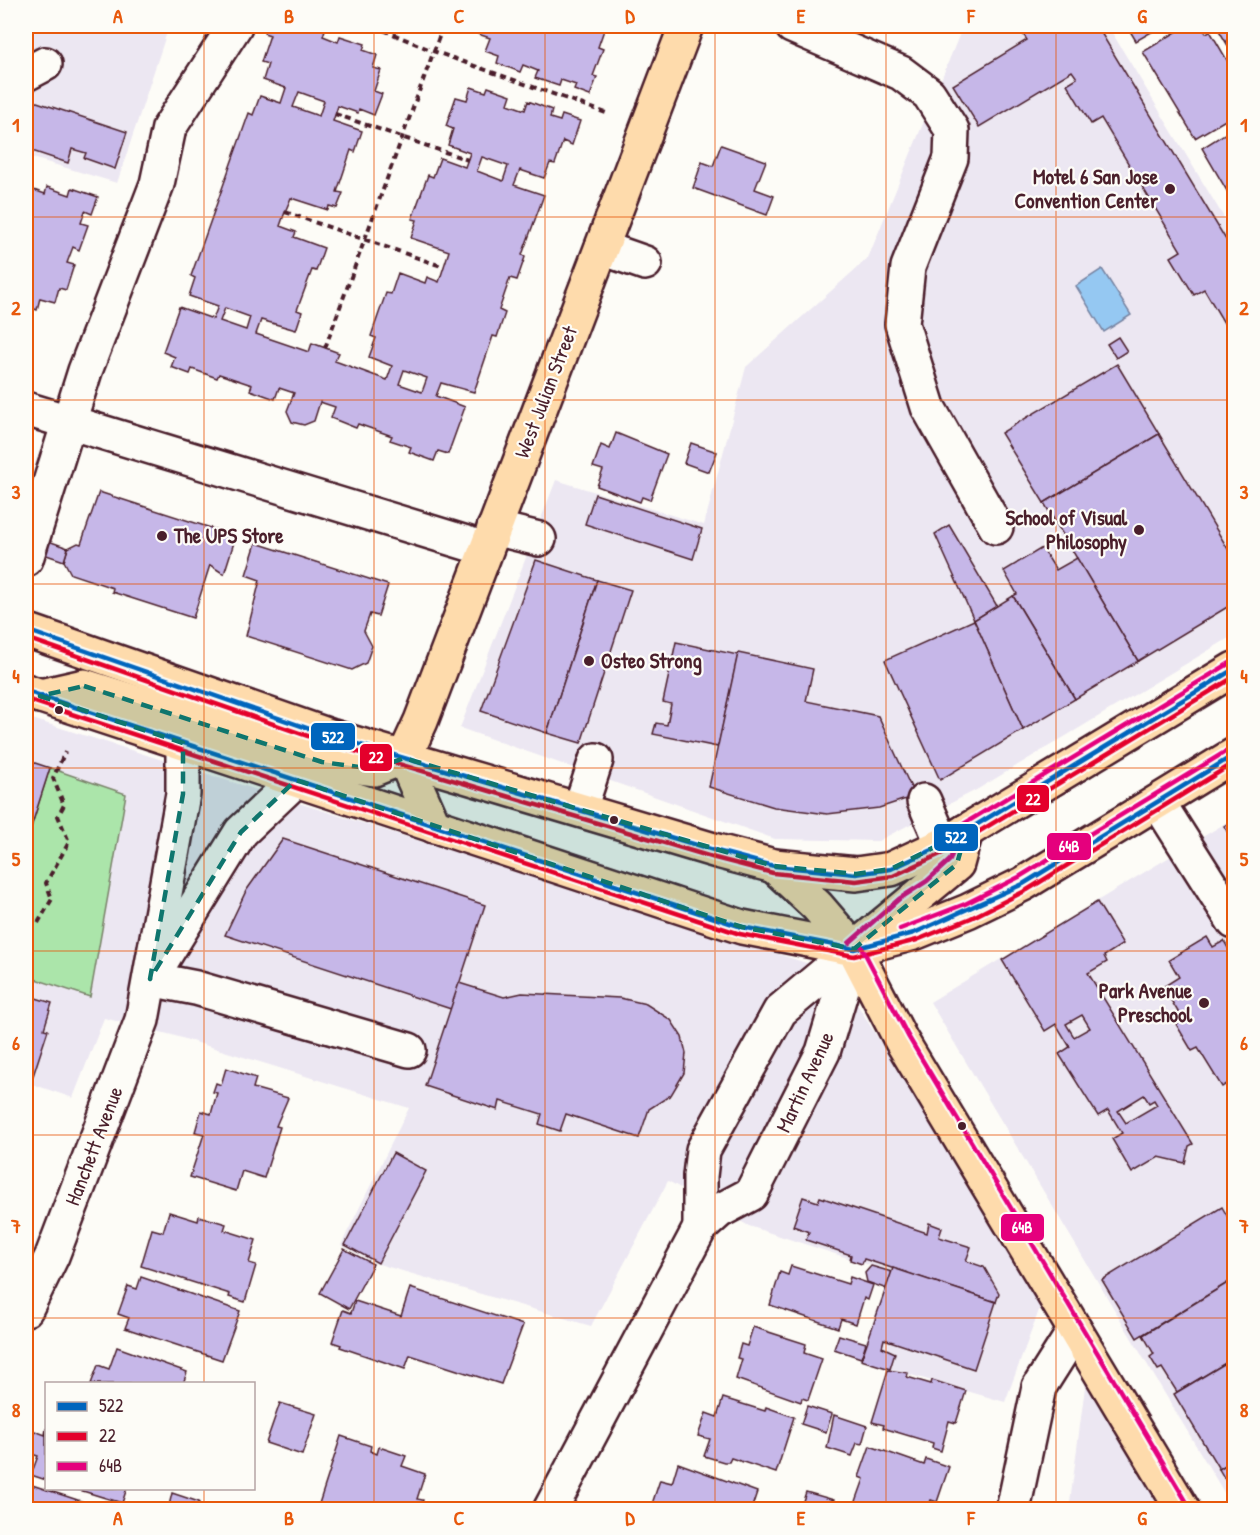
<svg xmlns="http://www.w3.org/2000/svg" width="1260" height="1535" font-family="'Patrick Hand',sans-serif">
<rect width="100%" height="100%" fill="#fdfcf7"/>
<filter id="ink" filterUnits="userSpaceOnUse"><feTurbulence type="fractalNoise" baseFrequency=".0167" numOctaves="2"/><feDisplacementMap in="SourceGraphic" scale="12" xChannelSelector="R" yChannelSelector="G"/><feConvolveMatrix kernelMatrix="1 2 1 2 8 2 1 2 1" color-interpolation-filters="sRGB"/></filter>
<g filter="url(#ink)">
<g fill="#ece7f2">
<path d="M26 26H169L117 183 26 156Z"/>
<path d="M963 26H1108L1234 234V635L978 789 878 841 775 839 460 728 556 480 704 525 746 367 868 258Z"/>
<path d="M26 717 838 973 1041 1305 1005 1402 859 1360 891 1272 749 1226 668 1181 591 1326 375 1263 341 1245 409 1108 172 1035 104 1018 73 1098 26 1082Z"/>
<path d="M1234 818V1509L930 1002Z"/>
<path d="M1086 1379 1161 1509 1069 1510Z"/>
</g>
<path fill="#abe5aa" stroke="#7a826a" stroke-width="1.5" d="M50 768 126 794 90 997 26 976V843Z"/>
<path fill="#95c8f2" stroke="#7784a2" stroke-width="1.5" d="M1102 269 1131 315 1104 332 1076 286Z"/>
<g fill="#c6b7e8" stroke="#4a1f2b" stroke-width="1.5" fill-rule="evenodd">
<path d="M267 26H290L299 29 300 26H313L325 30 323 36 338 42 340 36 365 44 363 50 377 55 373 68 381 70 374 91 382 94 374 115 359 109 358 113 338 106 333 121 362 131 355 152 351 150 337 192 343 193 337 208 329 206 328 210 291 198 285 212 280 226 296 232 294 237 324 248 316 271 312 270 297 310 302 312 296 330 261 320 256 334 309 352 312 343 339 353 335 361 387 380 392 366 369 357 376 338 371 336 386 293 391 294 398 273 425 283 427 277 439 282 449 251 411 238 417 220 412 219 428 175 433 177 440 158 465 167 470 153 448 145 453 129 446 126 456 97 467 100 471 87 486 92 488 87 511 95 508 104 525 110 528 101 552 110 550 118 560 121 562 115 580 121 572 145 563 141 555 164 550 163 544 178 520 170 514 185 544 195 522 255 525 257 517 280 510 278 499 310 505 313 497 337 493 336 474 392 441 383 436 396 465 407 448 454 438 451 434 461 409 452 411 447 390 440 392 436 358 424 356 428 331 418 335 407 320 402 314 421 304 425 292 422 287 411 294 393 279 388 275 399 250 390 252 385 219 374 217 378 192 369 190 374 171 367 175 357 163 352 179 307 213 319 218 306 189 296 195 278 191 276 249 113 253 115 260 96 281 103 286 88 263 80 268 64 261 62 270 35 264 33ZM299 92 324 101 319 116 293 107ZM482 157 508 166 503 181 477 171ZM225 308 250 317 246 330 220 321ZM404 370 427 378 422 392 399 384Z"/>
<path d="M481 26H592L604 30 598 47 603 49 593 76 597 77 590 96 574 90 576 85 561 80 559 86 535 78 538 71 523 65 520 72 497 63 499 56 485 51 490 38 478 34Z"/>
<path d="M1018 26H1097L1234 253V340L1204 289 1194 295 1171 257 1181 251 1101 118 1091 124 1067 84 1077 78 1072 71 979 127 953 85 1027 40Z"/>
<path d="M1127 26H1162L1136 41Z"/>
<path d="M1186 26H1201L1206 33 1210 31 1234 72V115L1195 138 1143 52Z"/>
<path d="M1219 26H1234V56L1217 27Z"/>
<path d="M28 99 127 132 115 169 84 158 86 153 72 149 68 163 26 149V107Z"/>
<path d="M1234 128V203L1202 148Z"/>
<path d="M721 145 766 161 755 189 774 196 767 215 693 188 702 162 713 166Z"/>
<path d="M47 187 70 195 72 188 98 197 92 214 85 211 81 223 88 225 79 250 73 247 67 263 74 265 66 290 59 288 55 302 40 298 37 310 26 306V196L28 188 45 194Z"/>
<path d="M1118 337 1127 351 1116 358 1107 344Z"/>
<path d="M1117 364 1159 434 1044 503 1001 433Z"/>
<path d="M616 433 667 454 650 500 642 497 640 502 597 486 603 470 593 467 601 445 610 449Z"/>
<path d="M1159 434 1234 559V603L1138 661 1044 503Z"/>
<path d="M691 443 717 452 709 472 684 463Z"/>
<path d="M99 492 236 536 224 574 210 565 193 618 112 592 113 588 71 574 64 561 68 548 78 543 81 544Z"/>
<path d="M595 494 702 529 693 559 585 524Z"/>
<path d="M949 525 997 606 974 620 935 534Z"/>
<path d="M26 533 68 548 64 561 26 548Z"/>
<path d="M256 543 388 585 378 616 370 614 364 631 372 646 366 663 352 670 246 636 260 580 246 575Z"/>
<path d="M1042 548 1056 570 1077 558 1138 661 1075 699 1013 596 1017 594 1004 571Z"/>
<path d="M536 560 597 580 547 733 481 711Z"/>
<path d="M597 580 631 590 581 743 547 733Z"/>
<path d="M1013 596 1075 699 1023 730 974 620Z"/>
<path d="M974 620 1023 730 940 780 885 660Z"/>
<path d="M676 642 738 655 718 747 653 734 656 723 667 725 671 704 663 702Z"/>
<path d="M738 653 813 669 806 701 878 716 915 796 879 808 827 814 774 807 709 787Z"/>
<path d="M26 760 50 768 26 843Z"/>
<path d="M1234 820V843L1224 826Z"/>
<path d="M283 839 485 905 451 1009 225 935 246 891Z"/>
<path d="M1097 902 1123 944 1104 956 1107 962 1088 973 1193 1144 1189 1146 1185 1163 1159 1157 1132 1173 1112 1139 1122 1133 1108 1110 1098 1116 1059 1054 1070 1047 1056 1024 1045 1031 1002 960ZM1082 1015 1090 1028 1074 1037 1066 1024ZM1144 1095 1149 1103 1154 1100 1157 1105 1126 1123 1118 1111Z"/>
<path d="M1207 937 1213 947 1224 941 1234 959V1079L1222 1087 1198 1048 1192 1051 1176 1024 1183 1020 1163 987 1179 977 1169 960Z"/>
<path d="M459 983 504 997 522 993 620 998 646 1004 671 1020 682 1037 686 1053 684 1073 671 1095 649 1109 639 1138 566 1114 560 1131 539 1124 542 1114 500 1101 498 1110 425 1086Z"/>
<path d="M26 995 52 1003 44 1029 48 1030 32 1079 26 1077Z"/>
<path d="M226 1068 256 1078 253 1088 288 1098 276 1126 280 1127 264 1178 242 1171 236 1191 190 1177 204 1134 195 1132 201 1111 211 1114 217 1093 213 1092 216 1083 221 1085Z"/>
<path d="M393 1153 426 1171 378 1263 345 1245Z"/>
<path d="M803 1197 818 1202 820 1197 927 1233 929 1223 942 1228 939 1237 971 1247 966 1261 984 1267 999 1293 996 1302 864 1259 862 1264 850 1260 851 1255 806 1240 809 1232 793 1226Z"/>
<path d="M1222 1207 1234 1228V1279L1137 1338 1102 1280Z"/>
<path d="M169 1212 198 1221 199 1216 226 1224 224 1230 256 1240 249 1263 256 1265 245 1302 229 1297 230 1294 141 1266 152 1229 163 1232Z"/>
<path d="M344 1249 373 1264 349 1309 320 1293Z"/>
<path d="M791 1266 848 1284 850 1277 873 1285 868 1300 864 1298 856 1324 841 1319 838 1328 770 1305 780 1272 788 1275Z"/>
<path d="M871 1266 892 1272 887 1289 867 1282 865 1273Z"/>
<path d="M893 1268 996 1302 974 1369 884 1339 882 1347 895 1353 890 1369 861 1360Z"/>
<path d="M141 1277 240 1311 222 1360 125 1328 129 1318 118 1314 128 1286 137 1289Z"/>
<path d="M1234 1279V1358L1177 1392 1162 1368 1158 1370 1150 1357 1154 1354 1143 1335Z"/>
<path d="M410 1288 523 1325 501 1384 410 1355 405 1369 340 1347 341 1345 332 1342 343 1310 351 1313 355 1301 401 1316Z"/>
<path d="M753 1327 806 1344 804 1353 822 1359 808 1400 802 1398 801 1402 736 1379 742 1359 737 1358 741 1344 747 1346Z"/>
<path d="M839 1335 866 1343 861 1358 834 1349Z"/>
<path d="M117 1347 187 1372 183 1384H91L98 1365 109 1369Z"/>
<path d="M1234 1358V1460L1219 1469 1174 1394Z"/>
<path d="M888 1370 908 1373 907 1377 931 1384 932 1380 966 1391 956 1423 949 1421 941 1451 932 1448 933 1443 883 1428 884 1425 872 1422Z"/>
<path d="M723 1398 765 1411 766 1407 794 1417 776 1473 731 1458 729 1462H724L704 1456 710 1439 698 1436 706 1413 717 1417Z"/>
<path d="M280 1403 316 1414 302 1455 266 1443Z"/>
<path d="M807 1406 832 1414 826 1432 801 1424Z"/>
<path d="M834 1415 867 1426 862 1444 857 1443 852 1456 827 1448Z"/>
<path d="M46 1428V1480L31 1475 38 1456 28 1453 35 1431 45 1435Z"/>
<path d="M341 1436 371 1446 370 1451 377 1454 379 1447 406 1456 402 1466 425 1474 417 1499 423 1500 421 1506 416 1504 415 1508 402 1504 401 1510H317Z"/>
<path d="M870 1446 924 1465 926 1459 949 1467 937 1502 931 1500 927 1510H863L854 1507 864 1479 859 1477Z"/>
<path d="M1234 1460V1495L1219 1469Z"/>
<path d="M678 1463 757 1492 751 1510H650L660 1480 672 1483Z"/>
<path d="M26 1483 108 1510H26Z"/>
<path d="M73 1488H127L122 1503Z"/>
<path d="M806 1492 834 1500 831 1510H800Z"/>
<path d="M172 1493 199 1502 197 1510H168Z"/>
</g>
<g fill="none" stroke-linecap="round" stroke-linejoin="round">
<g stroke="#4a1f2b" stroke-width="38">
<g id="minor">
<path d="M792 26 901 73 929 94 952 130 951 158 908 267 902 324 928 407 996 527"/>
<path d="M26 74 45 64"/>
<path d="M602 248 645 263"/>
<path d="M26 409 486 549"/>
<path d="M494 528 539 539"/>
<path d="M26 559 85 371 157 184 169 128 235 26"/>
<path d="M924 801 943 845"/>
<path d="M1158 802 1234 922"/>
<path d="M580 809 596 760"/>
<path d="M159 965 241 832 296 780"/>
<path d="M150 979 196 988 409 1050"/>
<path d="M700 1228V1176L703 1150 780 1011 854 949"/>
<path d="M26 1309 52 1256 142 1020 183 794V743"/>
<path d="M550 1510 700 1228 719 1211 751 1194 823 1052 854 949"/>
<path d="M1013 1510 1039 1387 1075 1330"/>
</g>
</g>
<g stroke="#4a1f2b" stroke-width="38">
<g id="major">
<path d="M26 630 330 736 717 851 774 866 856 874 891 869 943 845 1234 669"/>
<path d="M26 691 742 927 854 949 914 933 968 911 1023 884 1234 755"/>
<path d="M40 696 84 686 322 762 374 769 389 763"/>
<path d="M404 758 421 721 686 26"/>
<path d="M404 758 434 826"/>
<path d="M774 866 817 906 854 949 901 1040 1183 1510"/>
<path d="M860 944 957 864 966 831"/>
</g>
</g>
<g stroke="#4a1f2b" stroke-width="4" stroke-dasharray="6 4.5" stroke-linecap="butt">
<path d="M374 26 433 51 606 113"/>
<path d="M335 114 468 160"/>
<path d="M285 212 444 267"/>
<path d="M325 348 443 26"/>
<path d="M38 923 52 899 46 883 69 842 58 816 64 805 53 778 65 752"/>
</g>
<use href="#minor" stroke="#fdfcf7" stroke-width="33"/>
<use href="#major" stroke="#fedbac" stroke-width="33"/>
<g stroke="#fdfcf7" stroke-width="9">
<g id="bus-1">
<path d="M26 630 330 736 717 851 774 866 856 874 891 869 943 845 1234 669"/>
<path d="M26 691 742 927 854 949 914 933 1023 884 1234 755"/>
</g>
</g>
<g stroke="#fdfcf7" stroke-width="9">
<g id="bus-2">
<path d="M26 638 328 743 715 858 773 873 856 881 893 876 947 851 1234 677"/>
<path d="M26 699 740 934 854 956 917 940 971 918 1027 890 1234 763"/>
</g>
</g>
<g stroke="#fdfcf7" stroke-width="9">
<g id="bus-3">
<path d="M900 929 965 904 1019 877 1230 749"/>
<path d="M849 943 899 899 927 881 950 860 962 825 1230 663"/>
<path d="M861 946 908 1036 1189 1506"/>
</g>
</g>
<use href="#bus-1" stroke="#0065bd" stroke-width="4.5"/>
<use href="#bus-2" stroke="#e4002b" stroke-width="4.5"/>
<use href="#bus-3" stroke="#e5007d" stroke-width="4.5"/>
</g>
</g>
<path fill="#0f766e" fill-opacity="0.2" stroke="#0f766e" stroke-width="4.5" stroke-dasharray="12 8" stroke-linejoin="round" d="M84 686 322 762 374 769 404 758 774 866 856 874 891 869 966 831 957 864 854 949 742 927 296 780 241 832 150 979 183 794V743L40 696Z"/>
<path fill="none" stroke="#e8590c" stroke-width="1.5" stroke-opacity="0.55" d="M204 26V1384M374 26V1510M545 26V1510M715 26V1510M886 26V1510M1056 26V1510M26 217H1234M26 400H1234M26 584H1234M26 768H1234M26 951H1234M26 1135H1234M26 1318H1234M204 1488V1510"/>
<g fill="#4a1f2b" stroke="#fdfcf7" stroke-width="2">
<circle cx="1170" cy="189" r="6"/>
<circle cx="1139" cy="530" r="6"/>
<circle cx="162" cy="536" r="6"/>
<circle cx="589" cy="661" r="6"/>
<circle cx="59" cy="710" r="5"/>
<circle cx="614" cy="820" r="5"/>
<circle cx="1204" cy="1003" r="6"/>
<circle cx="962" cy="1126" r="5"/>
</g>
<g text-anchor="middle" stroke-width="4.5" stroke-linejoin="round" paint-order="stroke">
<g font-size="21" font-weight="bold" fill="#4a1f2b" stroke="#fdfcf7" text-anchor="end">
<text x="1158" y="184">Motel 6 San Jose<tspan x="1158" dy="24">Convention Center</tspan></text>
<text x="1127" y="525">School of Visual<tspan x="1127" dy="24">Philosophy</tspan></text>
<text x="174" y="543" text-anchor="start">The UPS Store</text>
<text x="601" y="668" text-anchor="start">Osteo Strong</text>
<text x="1192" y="998">Park Avenue<tspan x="1192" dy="24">Preschool</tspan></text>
</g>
<g font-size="21" fill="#4a1f2b" stroke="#fdfcf7">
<text transform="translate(546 392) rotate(-69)" y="7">West Julian Street</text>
<text transform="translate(805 1082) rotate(-65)" y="7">Martin Avenue</text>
<text transform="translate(94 1146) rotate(-69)" y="7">Hanchett Avenue</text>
</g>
</g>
<g stroke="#fdfcf7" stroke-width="2">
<rect x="310" y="722" width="46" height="29" rx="6" fill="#0065bd"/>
<rect x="359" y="743" width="34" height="29" rx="6" fill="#e4002b"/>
<rect x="1016" y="784" width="34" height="29" rx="6" fill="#e4002b"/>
<rect x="933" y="823" width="46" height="29" rx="6" fill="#0065bd"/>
<rect x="1046" y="832" width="46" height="29" rx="6" fill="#e5007d"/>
<rect x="1000" y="1213" width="45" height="29" rx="6" fill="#e5007d"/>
</g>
<g font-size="16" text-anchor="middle" font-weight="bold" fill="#fff">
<text x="333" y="743">522</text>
<text x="376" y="763">22</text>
<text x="1033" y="805">22</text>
<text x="956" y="843">522</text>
<text x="1069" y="852">64B</text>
<text x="1022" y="1233">64B</text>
</g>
<rect width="1260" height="1535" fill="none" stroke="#fdfcf7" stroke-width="66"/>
<rect x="45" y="1382" width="210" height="108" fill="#fdfcf7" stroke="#b5a4a5" stroke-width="1.5"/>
<rect x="57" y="1402" width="30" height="9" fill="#0065bd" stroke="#b5a4a5" stroke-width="1.5"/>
<text x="99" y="1412" font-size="18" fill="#4a1f2b">522</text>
<rect x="57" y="1432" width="30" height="9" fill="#e4002b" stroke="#b5a4a5" stroke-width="1.5"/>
<text x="99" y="1442" font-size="18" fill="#4a1f2b">22</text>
<rect x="57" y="1462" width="30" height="9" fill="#e5007d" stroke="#b5a4a5" stroke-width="1.5"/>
<text x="99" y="1472" font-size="18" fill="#4a1f2b">64B</text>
<rect x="33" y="33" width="1194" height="1469" fill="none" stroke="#e8590c" stroke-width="2"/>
<g font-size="20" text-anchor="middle" font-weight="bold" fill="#e8590c">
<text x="118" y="23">A</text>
<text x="289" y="23">B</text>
<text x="459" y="23">C</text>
<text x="630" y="23">D</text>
<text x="801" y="23">E</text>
<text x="971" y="23">F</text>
<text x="1142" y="23">G</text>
<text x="16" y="132">1</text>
<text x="1244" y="132">1</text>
<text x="16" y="315">2</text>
<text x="1244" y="315">2</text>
<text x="16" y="499">3</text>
<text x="1244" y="499">3</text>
<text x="16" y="683">4</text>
<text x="1244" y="683">4</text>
<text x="16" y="866">5</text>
<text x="1244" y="866">5</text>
<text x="16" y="1050">6</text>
<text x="1244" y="1050">6</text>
<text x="16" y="1233">7</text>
<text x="1244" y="1233">7</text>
<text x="16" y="1417">8</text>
<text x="1244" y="1417">8</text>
<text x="118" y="1525">A</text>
<text x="289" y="1525">B</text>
<text x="459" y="1525">C</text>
<text x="630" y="1525">D</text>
<text x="801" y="1525">E</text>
<text x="971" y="1525">F</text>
<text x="1142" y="1525">G</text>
</g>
</svg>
